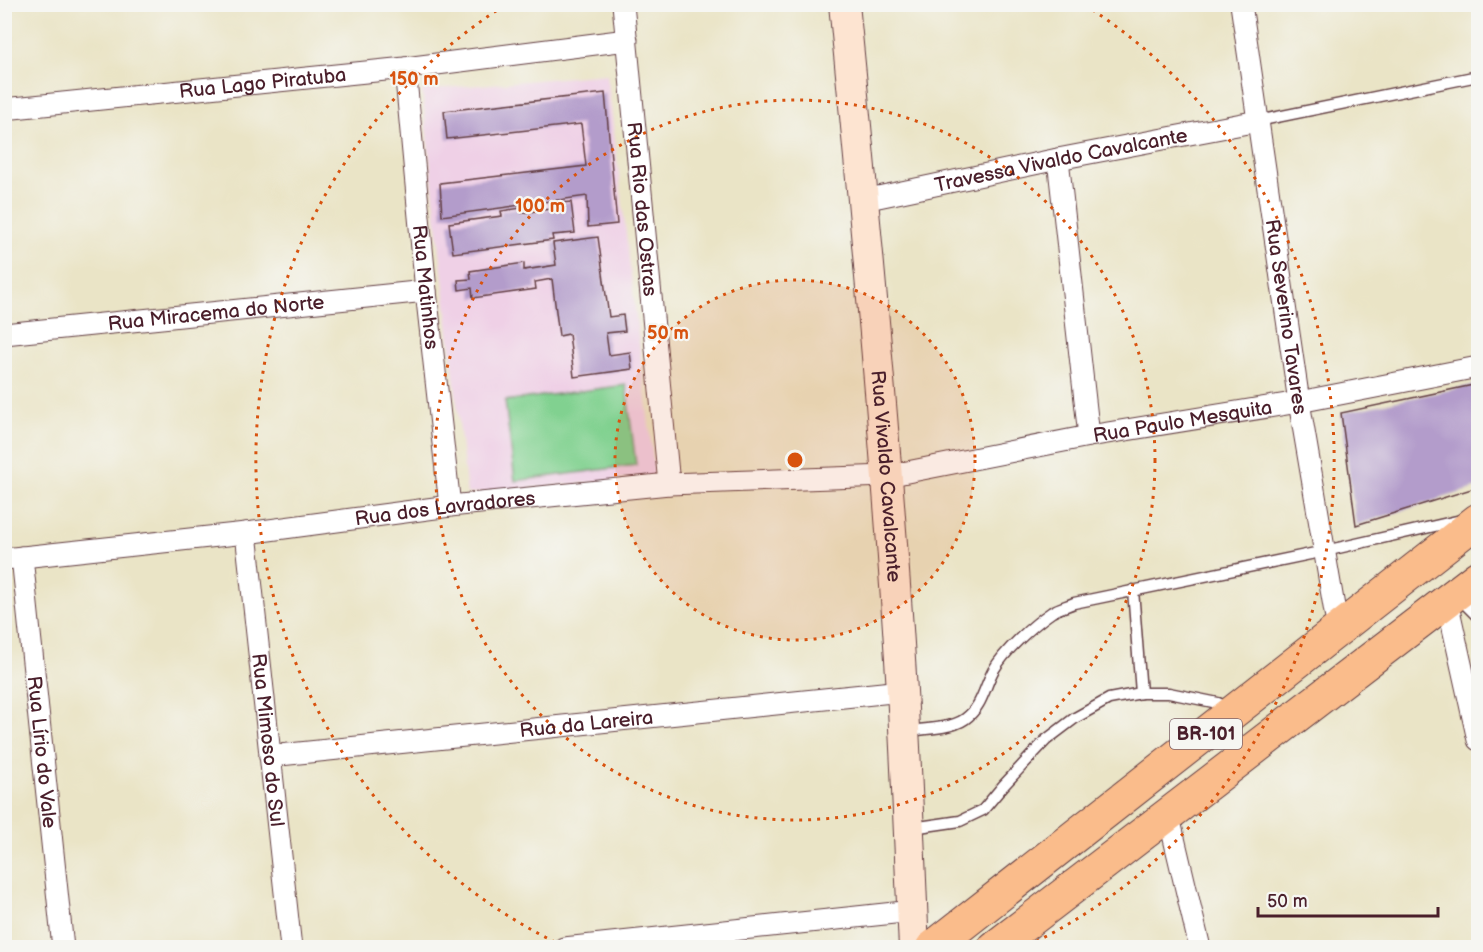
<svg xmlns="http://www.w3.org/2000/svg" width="1483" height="952" font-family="'Balsamiq Sans',sans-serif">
<rect width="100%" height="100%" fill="#f6f6f2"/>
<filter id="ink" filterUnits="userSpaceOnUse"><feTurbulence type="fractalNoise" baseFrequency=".0167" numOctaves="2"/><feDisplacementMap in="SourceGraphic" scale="12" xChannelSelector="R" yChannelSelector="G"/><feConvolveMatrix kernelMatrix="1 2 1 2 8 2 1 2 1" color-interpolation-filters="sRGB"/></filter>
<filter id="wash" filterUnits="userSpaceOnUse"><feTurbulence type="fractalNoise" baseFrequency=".008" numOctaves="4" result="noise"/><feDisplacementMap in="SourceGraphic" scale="24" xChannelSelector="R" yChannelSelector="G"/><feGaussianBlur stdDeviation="1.35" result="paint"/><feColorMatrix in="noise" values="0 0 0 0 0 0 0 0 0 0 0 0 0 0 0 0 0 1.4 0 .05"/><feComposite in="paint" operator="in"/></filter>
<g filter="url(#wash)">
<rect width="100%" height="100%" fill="#eae4c6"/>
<path fill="#efd0e6" d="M607 74 655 476 467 494 422 90Z"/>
<path fill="#81d190" stroke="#66785e" stroke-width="1.5" d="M626 385 636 465 515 481 505 401Z"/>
<g id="blocks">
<g fill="#b39ccb">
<path d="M605 93 617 224 588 227 587 196 442 216 440 183 586 166 581 124 447 139 444 111Z"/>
<path d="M571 202 575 233 552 235 553 240 453 253 449 223 502 216 501 211 521 208 522 213 550 209 549 204Z"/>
<path d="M598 237 609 317 623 315 625 331 606 333 609 355 630 352 632 369 574 377 569 334 559 336 552 279 535 282 536 289 473 298 472 288 459 290 458 280 471 279 470 271 524 263V270L556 265 553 243Z"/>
<path d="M1478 384V487L1356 525 1341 413Z"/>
</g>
</g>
</g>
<g filter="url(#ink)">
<use href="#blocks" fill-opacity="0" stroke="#623d42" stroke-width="1.5"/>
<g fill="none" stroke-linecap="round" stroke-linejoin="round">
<g stroke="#623d42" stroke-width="13">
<g id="lane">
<path d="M1258 121 1478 76"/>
<path d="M1133 590 1141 693"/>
<path d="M1458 597 1478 617"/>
<path d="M906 731C923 729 951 729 965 719 982 707 984 688 993 671 1004 651 1033 625 1052 612 1059 608 1067 606 1074 603L1325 551 1461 520"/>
<path d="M912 828 960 821 983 810 1003 786 1046 740 1075 718 1109 699 1141 693H1169L1218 703 1231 709"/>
</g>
</g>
<g stroke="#623d42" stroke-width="23">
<g id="street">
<path id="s1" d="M623 4 669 484"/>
<path id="s2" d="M1241 4 1299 402 1338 630"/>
<path id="s3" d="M405 68 426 291 450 506"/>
<path id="s4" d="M4 109 405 68 627 40"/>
<path d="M1058 159 1089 436"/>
<path id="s5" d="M864 200 1058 159 1258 121"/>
<path id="s6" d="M4 334 426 291"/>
<path id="s7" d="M246 533 291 948"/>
<path id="s8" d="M22 557 63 948"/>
<path id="s9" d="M4 559 246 533 450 506 669 484 887 476 1089 436 1299 402 1478 367"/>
<path d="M1447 601 1478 740"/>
<path id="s10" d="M270 756 902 691"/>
<path d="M1168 813 1200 948"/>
<path d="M564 948 913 911"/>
</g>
</g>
<g stroke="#623d42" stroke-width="32">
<g id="secondary">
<path id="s11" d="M844 4C867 233 888 462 902 691 907 777 910 862 914 948"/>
</g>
</g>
<g stroke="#623d42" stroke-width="35">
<g id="highway">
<path d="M932 948 1478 520"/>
<path d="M994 948 1478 577"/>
</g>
</g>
<use href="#lane" stroke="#fff" stroke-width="10"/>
<use href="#street" stroke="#fff" stroke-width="21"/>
<use href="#secondary" stroke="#fde4d1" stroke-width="30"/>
<use href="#highway" stroke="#fabc8b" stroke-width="33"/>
</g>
</g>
<circle cx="795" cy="460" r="180" fill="#d8530f" fill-opacity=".12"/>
<g fill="none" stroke="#d8530f" stroke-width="3" stroke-dasharray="3 6">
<circle cx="795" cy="460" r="180"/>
<circle cx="795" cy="460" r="360"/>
<path d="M563 946A539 539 0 0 1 505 5M1085 5A539 539 0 0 1 1027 946"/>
</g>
<g text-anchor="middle" stroke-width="4.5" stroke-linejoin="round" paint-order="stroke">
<rect fill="#f6f6f2" stroke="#7e6067" stroke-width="1.5" x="1170" y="719" width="72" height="30" rx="4.5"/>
<g font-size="18" font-weight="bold" fill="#4a1f2b">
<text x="1206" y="740">BR-101</text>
</g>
<g font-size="20" fill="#4a1f2b" stroke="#f6f6f2">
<text dy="7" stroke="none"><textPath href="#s4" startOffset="260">Rua Lago Piratuba</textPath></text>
<text dy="7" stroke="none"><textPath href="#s5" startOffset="201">Travessa Vivaldo Cavalcante</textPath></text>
<text dy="7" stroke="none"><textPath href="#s1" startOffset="206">Rua Rio das Ostras</textPath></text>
<text dy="7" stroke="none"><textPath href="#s3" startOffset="220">Rua Matinhos</textPath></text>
<text dy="7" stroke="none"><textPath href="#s6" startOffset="213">Rua Miracema do Norte</textPath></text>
<text dy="7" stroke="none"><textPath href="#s2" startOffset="316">Rua Severino Tavares</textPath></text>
<text dy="7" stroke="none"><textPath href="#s9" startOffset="1188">Rua Paulo Mesquita</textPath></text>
<text dy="7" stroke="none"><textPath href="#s11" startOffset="474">Rua Vivaldo Cavalcante</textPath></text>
<text dy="7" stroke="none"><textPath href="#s9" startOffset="444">Rua dos Lavradores</textPath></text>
<text dy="7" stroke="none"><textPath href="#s10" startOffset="318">Rua da Lareira</textPath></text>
<text dy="7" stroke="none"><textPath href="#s7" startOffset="208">Rua Mimoso do Sul</textPath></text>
<text dy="7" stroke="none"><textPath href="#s8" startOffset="196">Rua Lírio do Vale</textPath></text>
</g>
</g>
<circle cx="795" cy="460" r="9" fill="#d8530f" stroke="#f6f6f2" stroke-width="3"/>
<g font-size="18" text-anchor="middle" font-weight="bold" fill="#d8530f" stroke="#f6f6f2" stroke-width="4.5" stroke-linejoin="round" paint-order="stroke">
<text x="414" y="85">150 m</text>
<text x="540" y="212">100 m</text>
<text x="668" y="339">50 m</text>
</g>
<rect width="1483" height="952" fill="none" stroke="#f6f6f2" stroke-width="24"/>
<path d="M1258 907v9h180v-9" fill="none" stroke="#4a1f2b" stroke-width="3"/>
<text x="1267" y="907" font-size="18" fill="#4a1f2b" stroke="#f6f6f2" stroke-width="4.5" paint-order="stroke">50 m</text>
</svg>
